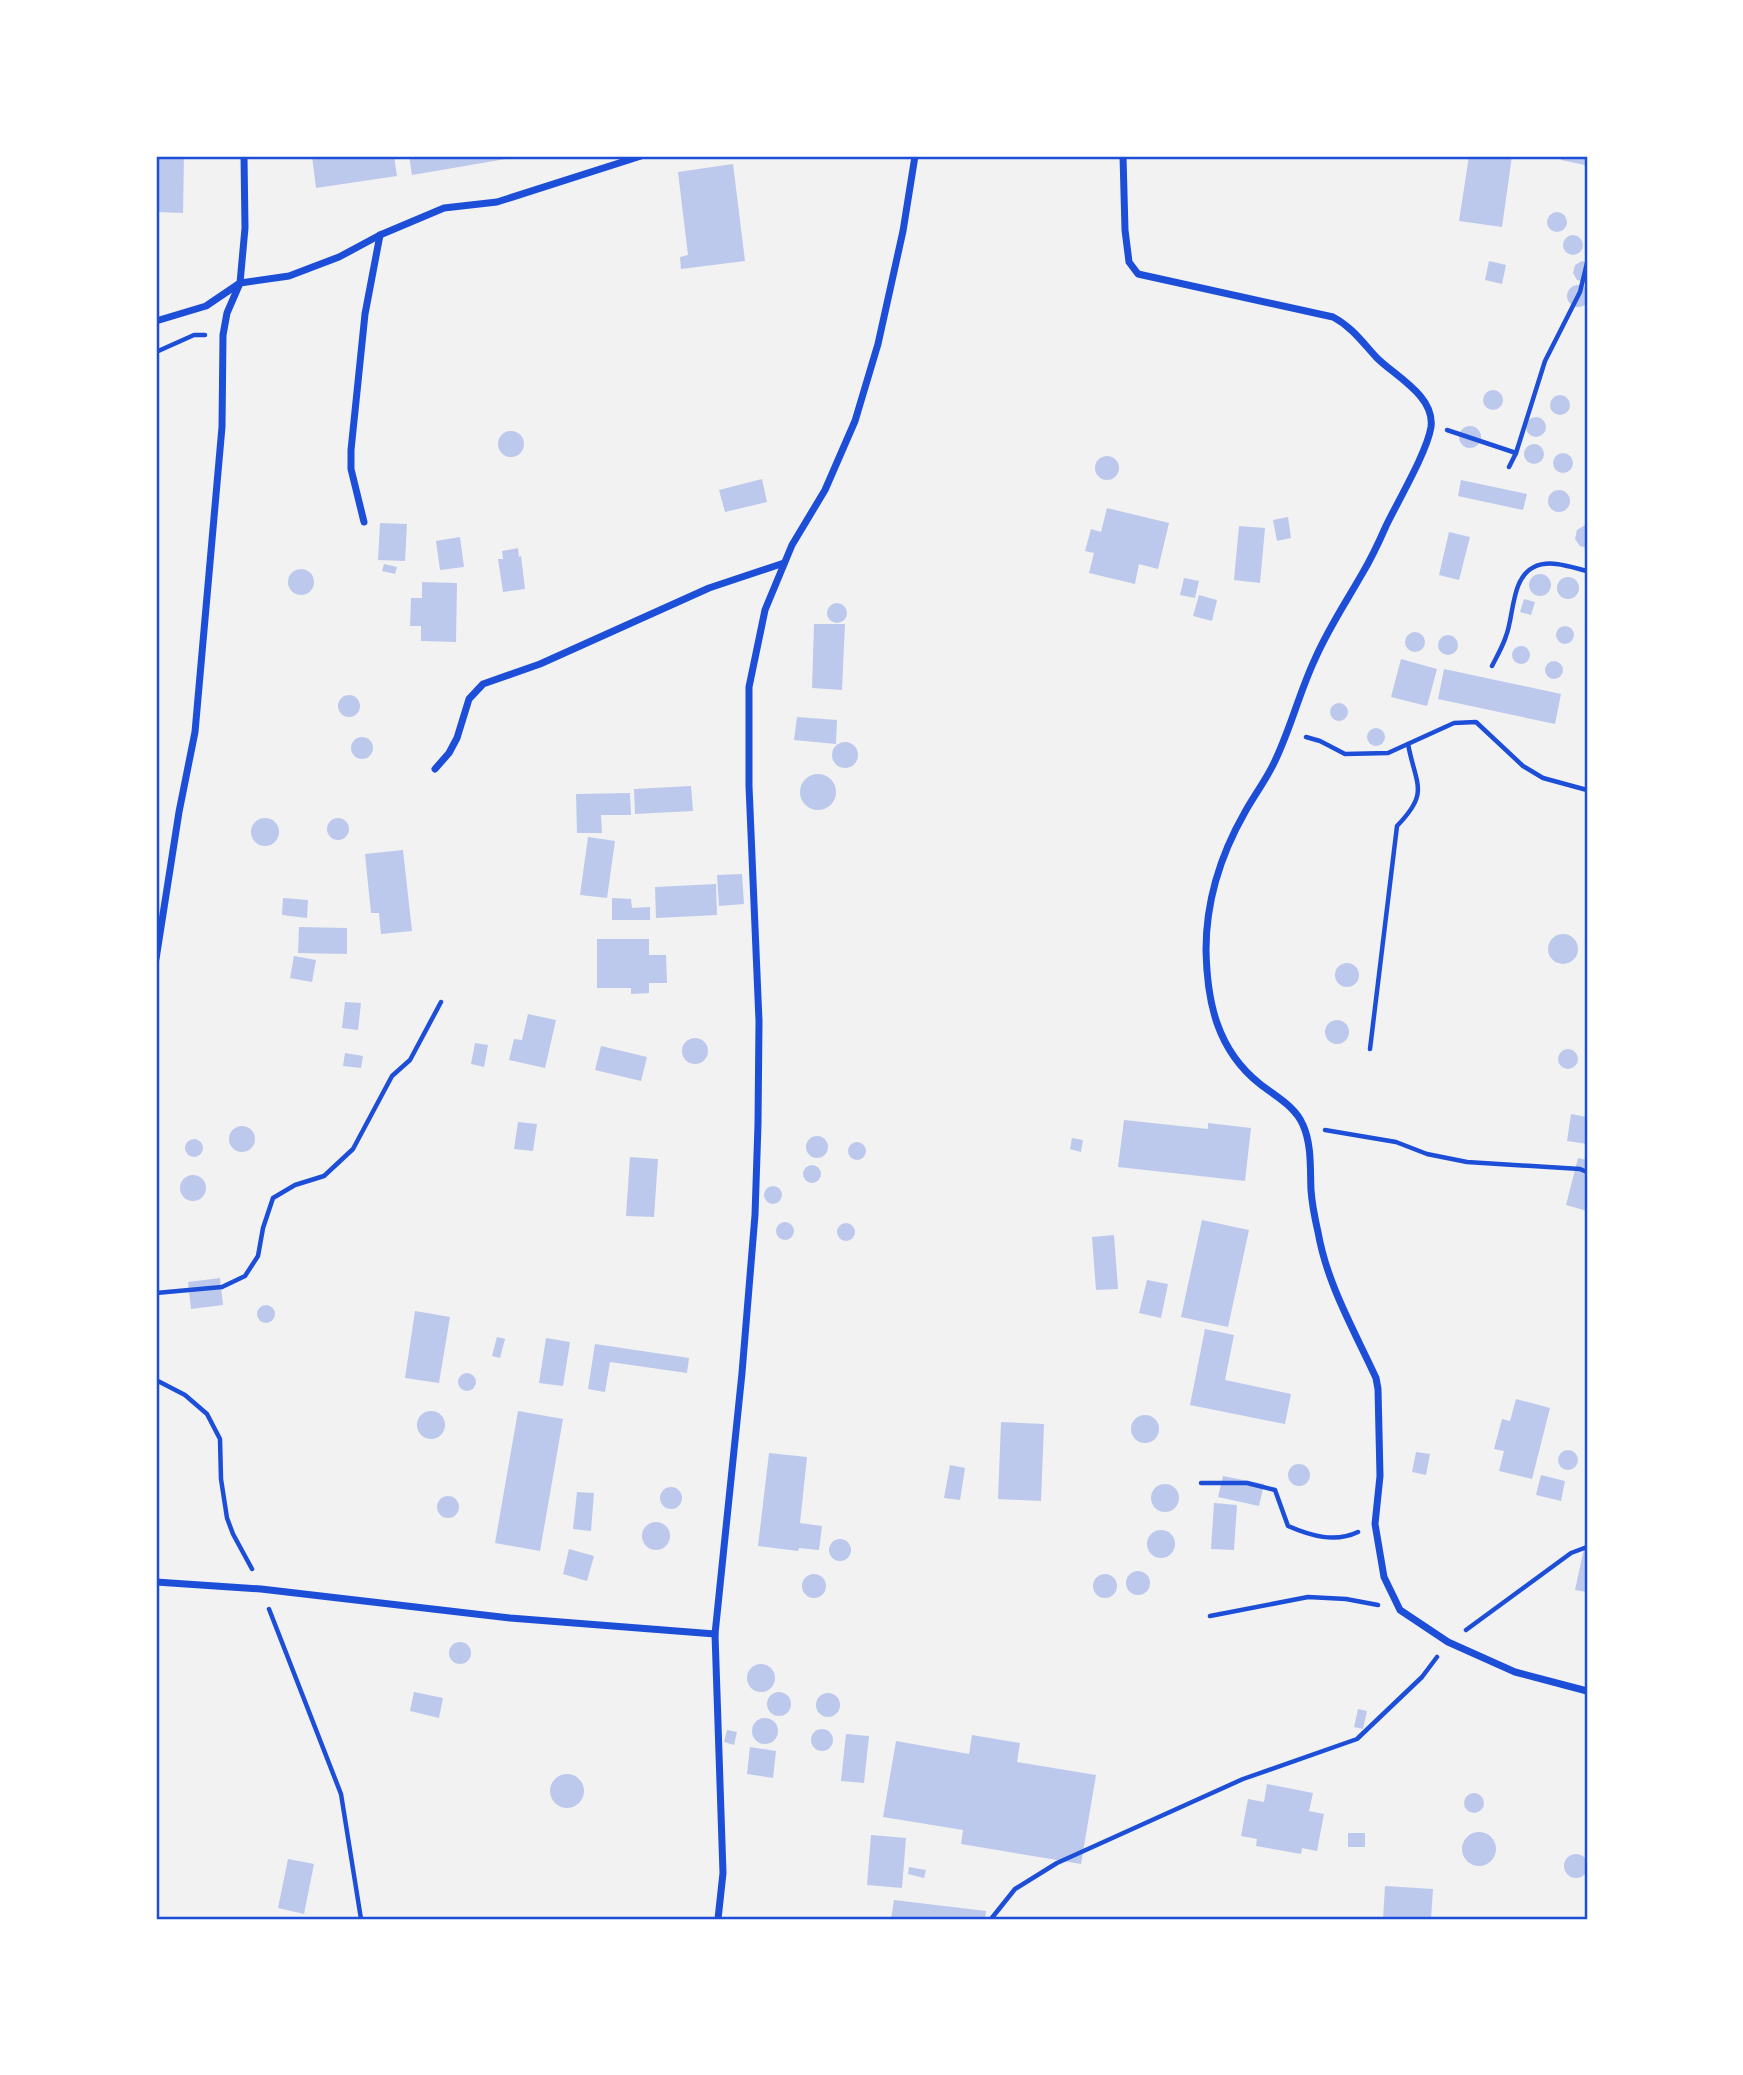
<svg xmlns="http://www.w3.org/2000/svg" width="1743" height="2075" font-family="'Open Sans',sans-serif">
<rect width="100%" height="100%" fill="#f2f2f2"/>
<g fill="#bdc9ec">
<path d="M156 156H184L183 213 156 212Z"/>
<path d="M312 156H394L397 176 316 188Z"/>
<path d="M409 156H517V157L412 175Z"/>
<path d="M1469 156H1512L1502 227 1459 221Z"/>
<path d="M1562 156H1587L1585 165 1561 160Z"/>
<path d="M733 164 745 261 681 269 680 257 688 255 678 172Z"/>
<circle cx="1557" cy="222" r="10"/>
<circle cx="1573" cy="245" r="10"/>
<path d="M1489 261 1506 265 1502 284 1485 280Z"/>
<path d="M1582 261 1587 262V280L1585 282 1577 280 1573 273 1575 265Z"/>
<circle cx="1578" cy="296" r="11"/>
<circle cx="1493" cy="400" r="10"/>
<circle cx="1560" cy="405" r="10"/>
<circle cx="1536" cy="427" r="10"/>
<circle cx="1470" cy="437" r="11"/>
<circle cx="511" cy="444" r="13"/>
<circle cx="1534" cy="454" r="10"/>
<circle cx="1563" cy="463" r="10"/>
<circle cx="1107" cy="468" r="12"/>
<path d="M762 479 767 502 725 512 719 490Z"/>
<path d="M1461 480 1527 494 1523 510 1458 496Z"/>
<circle cx="1559" cy="501" r="11"/>
<path d="M1107 508 1169 523 1158 569 1139 564 1135 584 1089 573 1094 553 1085 551 1091 529 1101 532Z"/>
<path d="M1288 517 1291 538 1277 541 1273 520Z"/>
<path d="M380 523 407 524 405 561 378 560Z"/>
<path d="M1585 525H1587V548L1580 546 1575 539 1577 530Z"/>
<path d="M1239 526 1265 528 1260 583 1234 580Z"/>
<path d="M1449 532 1470 537 1459 580 1439 575Z"/>
<path d="M460 537 464 567 440 570 436 541Z"/>
<path d="M518 548 519 557 521 556 525 589 503 592 498 559H503L502 551Z"/>
<path d="M384 564 397 567 395 574 382 571Z"/>
<circle cx="301" cy="582" r="13"/>
<circle cx="1540" cy="585" r="11"/>
<circle cx="1568" cy="588" r="11"/>
<path d="M1184 578 1199 581 1195 598 1180 595Z"/>
<path d="M422 582 457 583 456 642 421 641V626H410L411 598H422Z"/>
<path d="M1199 595 1217 600 1212 621 1193 616Z"/>
<path d="M1524 599 1535 602 1531 615 1520 612Z"/>
<circle cx="837" cy="613" r="10"/>
<path d="M814 624H845L842 690 812 688Z"/>
<circle cx="1565" cy="635" r="9"/>
<circle cx="1415" cy="642" r="10"/>
<circle cx="1448" cy="645" r="10"/>
<circle cx="1521" cy="655" r="9"/>
<path d="M1401 659 1437 669 1427 706 1391 697Z"/>
<circle cx="1554" cy="670" r="9"/>
<path d="M1444 669 1561 694 1555 724 1438 699Z"/>
<circle cx="349" cy="706" r="11"/>
<circle cx="1339" cy="712" r="9"/>
<path d="M797 717 837 720 836 744 794 740Z"/>
<circle cx="1376" cy="737" r="9"/>
<circle cx="362" cy="748" r="11"/>
<circle cx="845" cy="755" r="13"/>
<circle cx="818" cy="792" r="18"/>
<path d="M691 786 693 811 635 814 634 789Z"/>
<path d="M630 793 631 815H601L602 833H577L576 794Z"/>
<circle cx="265" cy="832" r="14"/>
<circle cx="338" cy="829" r="11"/>
<path d="M588 837 615 841 607 898 580 895Z"/>
<path d="M403 850 412 931 381 934 379 913H371L365 854Z"/>
<path d="M742 874 744 904 719 906 717 875Z"/>
<path d="M716 884 717 915 656 918 655 887Z"/>
<path d="M283 898 308 900 307 918 282 915Z"/>
<path d="M612 898 631 899 632 908 650 907V920H612Z"/>
<path d="M299 927 347 928V954L298 953Z"/>
<circle cx="1563" cy="949" r="15"/>
<path d="M597 939H649V955H666L667 983H649V993L631 994V988H597Z"/>
<path d="M294 956 316 960 312 982 290 978Z"/>
<circle cx="1347" cy="975" r="12"/>
<path d="M345 1002 361 1003 358 1030 342 1028Z"/>
<path d="M528 1014 556 1020 545 1068 509 1060 514 1039 522 1040Z"/>
<circle cx="1337" cy="1032" r="12"/>
<circle cx="695" cy="1051" r="13"/>
<path d="M475 1043 488 1045 484 1067 471 1064Z"/>
<path d="M601 1046 647 1057 641 1081 595 1070Z"/>
<circle cx="1568" cy="1059" r="10"/>
<path d="M345 1053 363 1056 361 1068 343 1066Z"/>
<path d="M1571 1114 1587 1117V1144L1567 1141Z"/>
<path d="M1124 1120 1208 1129V1123L1251 1128 1245 1181 1118 1167Z"/>
<path d="M518 1122 537 1124 533 1151 514 1149Z"/>
<circle cx="242" cy="1139" r="13"/>
<circle cx="817" cy="1147" r="11"/>
<path d="M1072 1138 1083 1140 1081 1152 1070 1149Z"/>
<circle cx="194" cy="1148" r="9"/>
<circle cx="857" cy="1151" r="9"/>
<path d="M630 1157 658 1159 654 1217 626 1216Z"/>
<path d="M1578 1158 1587 1160V1211L1566 1205Z"/>
<circle cx="812" cy="1174" r="9"/>
<circle cx="193" cy="1188" r="13"/>
<circle cx="773" cy="1195" r="9"/>
<path d="M1202 1220 1249 1230 1228 1327 1181 1317Z"/>
<circle cx="785" cy="1231" r="9"/>
<circle cx="846" cy="1232" r="9"/>
<path d="M1114 1235 1118 1289 1096 1290 1092 1237Z"/>
<path d="M220 1278 223 1305 191 1309 188 1282Z"/>
<path d="M1147 1280 1168 1284 1161 1318 1139 1313Z"/>
<circle cx="266" cy="1314" r="9"/>
<path d="M415 1311 450 1317 439 1383 405 1378Z"/>
<path d="M1205 1329 1234 1335 1225 1380 1291 1394 1285 1424 1190 1405Z"/>
<path d="M497 1337 505 1339 500 1358 492 1356Z"/>
<path d="M546 1338 570 1342 563 1386 539 1383Z"/>
<path d="M595 1344 689 1358 687 1373 610 1362 605 1392 588 1389Z"/>
<circle cx="467" cy="1382" r="9"/>
<path d="M1516 1399 1550 1408 1532 1479 1499 1471 1504 1451 1494 1449 1502 1419 1510 1421Z"/>
<path d="M518 1411 563 1419 540 1551 495 1543Z"/>
<circle cx="431" cy="1425" r="14"/>
<circle cx="1145" cy="1429" r="14"/>
<path d="M1001 1422 1044 1424 1041 1501 998 1499Z"/>
<circle cx="1568" cy="1460" r="10"/>
<path d="M1416 1452 1430 1454 1426 1475 1412 1472Z"/>
<path d="M769 1453 807 1457 800 1523 822 1526 819 1550 799 1548 798 1551 758 1546Z"/>
<circle cx="1299" cy="1475" r="11"/>
<path d="M950 1465 965 1468 960 1500 944 1498Z"/>
<path d="M1541 1475 1565 1481 1561 1501 1536 1495Z"/>
<path d="M1223 1476 1264 1484 1259 1506 1218 1497Z"/>
<circle cx="1165" cy="1498" r="14"/>
<circle cx="671" cy="1498" r="11"/>
<path d="M577 1492 594 1493 591 1531 573 1529Z"/>
<circle cx="448" cy="1507" r="11"/>
<path d="M1214 1503 1237 1505 1234 1550 1211 1549Z"/>
<circle cx="656" cy="1536" r="14"/>
<circle cx="1161" cy="1544" r="14"/>
<circle cx="840" cy="1550" r="11"/>
<path d="M1586 1539H1587V1592L1575 1590Z"/>
<path d="M569 1549 594 1556 587 1581 563 1574Z"/>
<circle cx="1138" cy="1583" r="12"/>
<circle cx="1105" cy="1586" r="12"/>
<circle cx="814" cy="1586" r="12"/>
<circle cx="460" cy="1653" r="11"/>
<circle cx="761" cy="1678" r="14"/>
<path d="M414 1692 443 1698 439 1718 410 1711Z"/>
<circle cx="779" cy="1704" r="12"/>
<circle cx="828" cy="1705" r="12"/>
<path d="M1358 1709 1367 1711 1363 1729 1354 1727Z"/>
<circle cx="765" cy="1731" r="13"/>
<circle cx="822" cy="1740" r="11"/>
<path d="M727 1730 737 1732 734 1745 724 1742Z"/>
<path d="M846 1734 869 1736 864 1783 841 1781Z"/>
<path d="M972 1735 1020 1743 1017 1762 1096 1775 1081 1864 961 1844 963 1830 883 1817 896 1741 969 1754Z"/>
<path d="M750 1747 776 1751 773 1778 747 1774Z"/>
<circle cx="567" cy="1791" r="17"/>
<path d="M1267 1784 1313 1793 1309 1811 1324 1814 1317 1851 1302 1848 1301 1854 1256 1846 1257 1839 1241 1836 1248 1799 1264 1802Z"/>
<circle cx="1474" cy="1803" r="10"/>
<circle cx="1479" cy="1849" r="17"/>
<rect x="1348" y="1833" width="17" height="14"/>
<path d="M871 1835 906 1838 902 1888 867 1885Z"/>
<circle cx="1576" cy="1866" r="12"/>
<path d="M288 1859 314 1864 304 1914 278 1908Z"/>
<path d="M909 1867 926 1870 924 1878 908 1874Z"/>
<path d="M1385 1886 1433 1889 1431 1919H1383Z"/>
<path d="M894 1900 986 1911 985 1919H891Z"/>
</g>
<g fill="none" stroke-linecap="round" stroke-linejoin="round">
<g stroke="#1d4ed8" stroke-width="4.5">
<path d="M156 352 194 335H205"/>
<path d="M1447 430 1516 453"/>
<path d="M1509 467 1516 453 1545 361 1580 292 1587 263"/>
<path d="M1492 666C1497 656 1503 646 1506 636 1514 616 1511 578 1534 567 1550 559 1571 567 1587 571"/>
<path d="M1306 737 1320 741 1345 754 1388 753 1454 723 1476 722 1523 766 1543 778 1587 790"/>
<path d="M1370 1049 1397 826C1430 792 1416 786 1408 744"/>
<path d="M1325 1130 1396 1142 1427 1154 1467 1162 1580 1169 1587 1172"/>
<path d="M156 1293 222 1287 245 1276 258 1256 263 1228 273 1198 295 1185 324 1176 353 1149 392 1076 410 1060 441 1002"/>
<path d="M156 1380 185 1395 207 1414 220 1439 221 1479 227 1518 233 1534 252 1569"/>
<path d="M1201 1483H1247L1275 1490 1288 1526C1311 1536 1335 1543 1358 1532"/>
<path d="M269 1609 341 1794 361 1919"/>
<path d="M1210 1616 1308 1597 1346 1599 1378 1605"/>
<path d="M1466 1630 1571 1553 1587 1547"/>
<path d="M991 1919 1015 1889 1057 1863 1243 1779 1357 1739 1422 1677 1437 1657"/>
</g>
<g stroke="#1d4ed8" stroke-width="7">
<path d="M1123 156 1125 230 1129 262 1138 274 1333 317C1352 327 1363 343 1377 358 1395 376 1435 396 1431 427 1427 452 1398 501 1386 526 1379 542 1371 559 1362 574 1346 602 1328 629 1315 659 1299 693 1290 731 1273 765 1265 781 1254 796 1245 812 1221 854 1206 901 1206 950 1207 1002 1217 1050 1260 1084 1275 1096 1295 1106 1303 1125 1312 1145 1310 1170 1311 1190 1312 1204 1315 1219 1318 1232 1327 1284 1354 1330 1376 1378L1378 1389 1380 1476 1375 1524 1384 1577 1400 1610 1448 1642 1515 1672 1587 1691"/>
<path d="M156 321 206 306 240 283 289 276 339 257 380 235 444 208 497 202 641 156"/>
<path d="M364 522 351 469V450L365 314 380 235"/>
<path d="M435 769 449 753 457 738 469 699 483 684 540 664 709 588 784 563"/>
<path d="M156 959 179 812 195 732 222 427 223 335 227 313 240 283 245 228 244 156"/>
<path d="M156 1582 261 1589 510 1618 715 1634"/>
<path d="M718 1919 723 1873 715 1634 742 1373 755 1215 758 1124 759 1021 749 786V687L765 610 792 545 825 490 855 421 878 344 903 231 915 156"/>
</g>
</g>
<rect width="1743" height="2075" fill="none" stroke="#ffffff" stroke-width="315"/>
<rect x="158" y="158" width="1428" height="1760" fill="none" stroke="#1d4ed8" stroke-width="2.5"/>
</svg>
